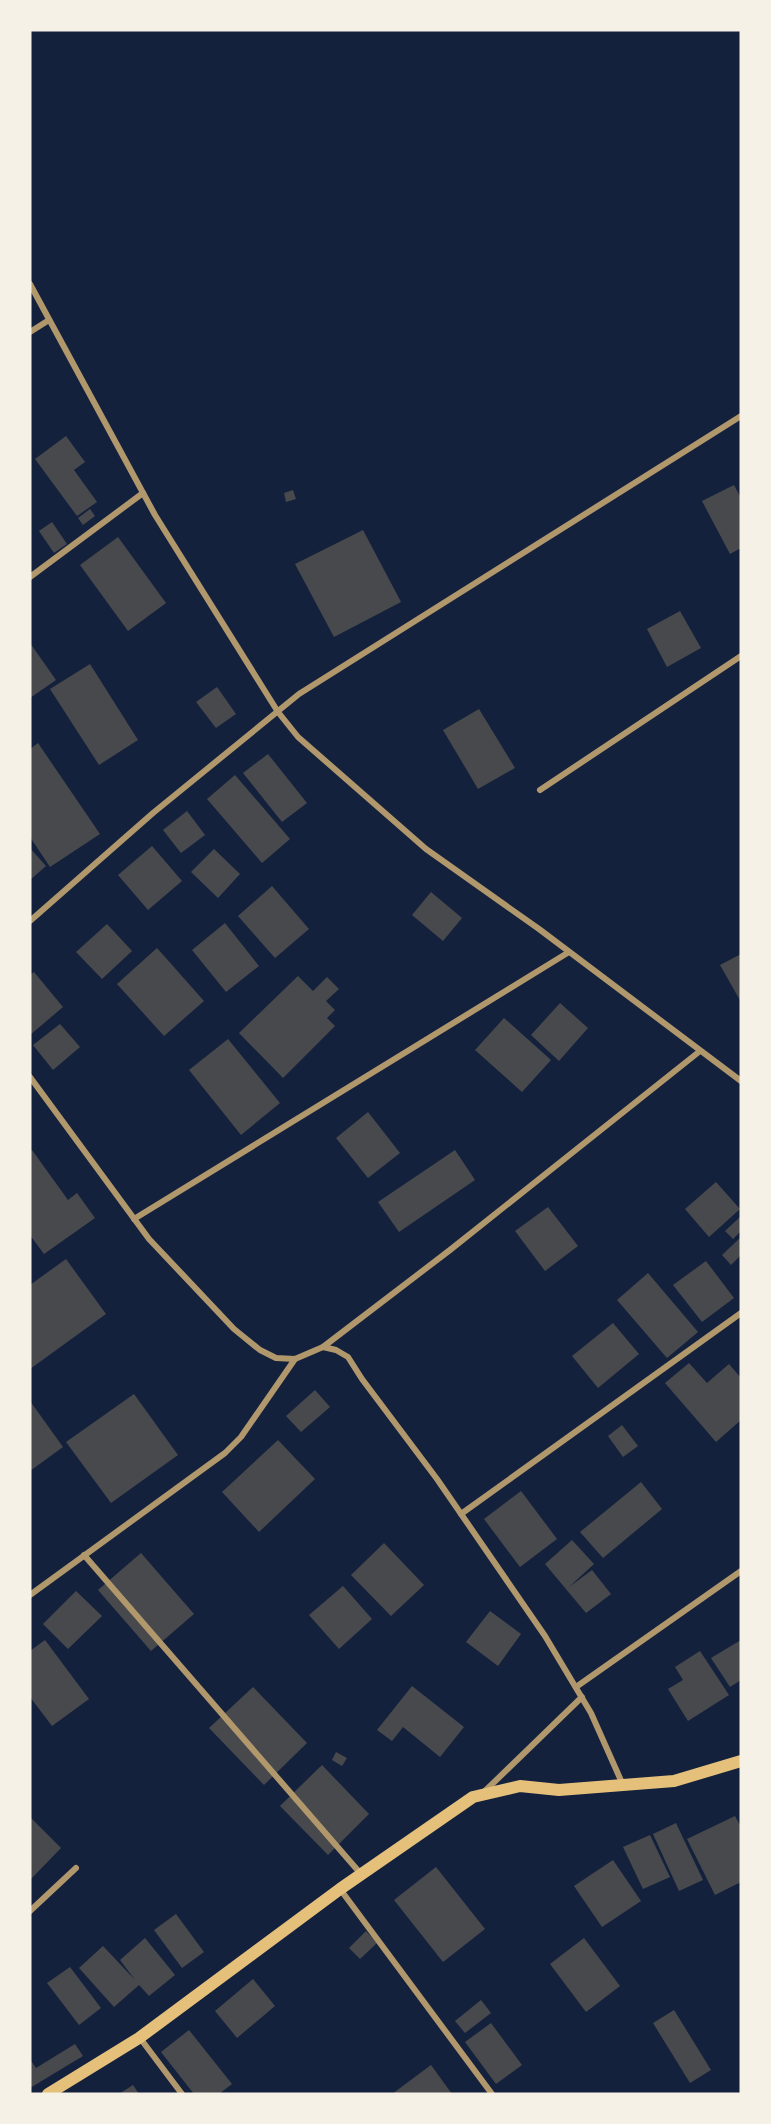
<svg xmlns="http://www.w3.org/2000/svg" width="771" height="2124" font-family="'DejaVu Sans',sans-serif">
<rect width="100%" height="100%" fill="#14213d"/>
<g fill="#48494c">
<path d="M66 436 85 462 74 470 97 502 77 516 35 459Z"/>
<path d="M734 485 741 498V548L730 554 702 501Z"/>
<path d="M293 490 296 499 286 502 284 493Z"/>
<path d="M90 509 95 516 83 525 78 518Z"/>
<path d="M52 522 67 544 54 553 39 531Z"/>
<path d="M363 530 401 602 334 637 295 564Z"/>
<path d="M118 537 166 603 128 631 80 565Z"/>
<path d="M680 611 701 648 667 667 647 629Z"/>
<path d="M30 643 56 680 30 698Z"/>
<path d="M90 664 138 740 99 765 50 689Z"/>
<path d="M217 687 236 714 216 728 196 702Z"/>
<path d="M479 709 515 768 478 789 443 730Z"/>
<path d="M38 743 100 834 50 867 30 837V749Z"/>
<path d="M268 754 307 803 282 822 243 773Z"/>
<path d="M235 775 290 839 262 863 207 799Z"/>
<path d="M187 811 205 835 181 853 163 830Z"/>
<path d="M152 846 182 881 148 910 118 875Z"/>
<path d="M30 848 46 866 30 880Z"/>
<path d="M214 849 240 874 218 898 191 872Z"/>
<path d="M272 886 309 929 275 958 238 916Z"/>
<path d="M431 892 462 918 443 941 412 915Z"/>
<path d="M225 923 259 966 226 992 192 950Z"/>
<path d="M107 924 132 951 102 979 76 952Z"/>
<path d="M157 948 204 1001 164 1036 117 984Z"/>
<path d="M741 954V1002L720 965Z"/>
<path d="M34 972 63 1007 30 1035V975Z"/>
<path d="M298 976 313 991 327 977 339 989 326 1001 335 1010 327 1018 335 1026 283 1078 239 1033Z"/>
<path d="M560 1003 588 1028 559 1061 531 1035Z"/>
<path d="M504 1018 551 1060 522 1092 475 1050Z"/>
<path d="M60 1024 80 1047 53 1070 33 1045Z"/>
<path d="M228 1039 280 1103 241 1135 189 1070Z"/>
<path d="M368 1112 400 1153 368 1178 336 1138Z"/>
<path d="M32 1150 68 1200 77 1193 95 1218 44 1254 30 1235V1151Z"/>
<path d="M455 1150 475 1180 399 1232 378 1202Z"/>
<path d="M716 1182 740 1209 709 1237 685 1209Z"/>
<path d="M548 1207 578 1246 545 1271 515 1231Z"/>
<path d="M741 1216V1231L733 1239 725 1231Z"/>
<path d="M741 1237V1255L731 1265 722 1255Z"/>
<path d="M66 1259 106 1314 30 1369V1285Z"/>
<path d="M706 1261 734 1298 702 1322 673 1285Z"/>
<path d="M648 1273 698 1332 667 1358 617 1300Z"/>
<path d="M613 1323 639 1354 598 1388 572 1356Z"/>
<path d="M689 1363 707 1383 729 1364 741 1378V1420L716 1442 665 1383Z"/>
<path d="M315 1390 330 1407 301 1432 286 1416Z"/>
<path d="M134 1394 178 1455 111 1503 66 1442Z"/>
<path d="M30 1401 63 1447 30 1471Z"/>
<path d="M622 1425 638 1446 623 1457 608 1436Z"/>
<path d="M278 1440 315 1479 259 1532 222 1492Z"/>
<path d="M641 1482 662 1509 603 1558 580 1532Z"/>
<path d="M521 1491 557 1539 520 1567 484 1519Z"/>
<path d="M572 1540 594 1564 569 1587 592 1570 611 1594 586 1613 545 1564Z"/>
<path d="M384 1543 424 1585 391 1616 351 1575Z"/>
<path d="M141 1553 194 1614 151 1651 98 1590Z"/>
<path d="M343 1586 372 1619 339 1649 309 1615Z"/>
<path d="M76 1591 102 1616 68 1649 43 1624Z"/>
<path d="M490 1611 521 1634 498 1666 466 1642Z"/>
<path d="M45 1640 89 1699 52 1726 30 1697V1651Z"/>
<path d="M741 1640V1680L730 1687 711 1658Z"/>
<path d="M700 1651 729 1695 688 1721 668 1689 683 1680 675 1667Z"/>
<path d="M412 1686 464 1727 440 1757 403 1727 392 1741 377 1730Z"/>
<path d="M253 1687 307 1743 264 1785 209 1728Z"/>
<path d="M336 1752 347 1758 342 1766 332 1760Z"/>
<path d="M322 1765 369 1814 328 1855 280 1806Z"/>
<path d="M735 1816 741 1827V1882L715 1895 687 1839Z"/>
<path d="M30 1817 61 1848 30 1880Z"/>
<path d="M676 1823 703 1880 679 1891 653 1834Z"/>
<path d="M650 1835 670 1877 643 1889 623 1847Z"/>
<path d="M613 1860 641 1901 602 1927 574 1886Z"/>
<path d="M436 1867 485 1929 443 1962 394 1900Z"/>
<path d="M176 1914 204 1952 182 1968 154 1930Z"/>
<path d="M366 1931 377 1943 360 1959 349 1948Z"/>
<path d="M145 1938 175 1975 149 1996 139 1985 114 2007 79 1968 103 1946 135 1980 120 1960Z"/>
<path d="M584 1938 620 1986 586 2012 550 1964Z"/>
<path d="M70 1967 101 2008 79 2025 47 1983Z"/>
<path d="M253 1979 275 2006 237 2038 215 2011Z"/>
<path d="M481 2000 491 2013 465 2033 455 2021Z"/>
<path d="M674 2010 711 2070 690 2083 653 2023Z"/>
<path d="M491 2023 522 2065 496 2084 465 2042Z"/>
<path d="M189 2030 232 2084 219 2094H194L161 2052Z"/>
<path d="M75 2044 83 2056 30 2088V2059L36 2068Z"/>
<path d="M431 2065 452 2094H392Z"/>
<path d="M133 2085 139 2094H119Z"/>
</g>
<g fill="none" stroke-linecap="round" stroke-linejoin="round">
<g stroke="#b1986c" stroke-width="6">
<path d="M30 284 155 515 278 712 298 737 426 849 539 929 741 1081"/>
<path d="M30 332 49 320"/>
<path d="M30 577 143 493"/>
<path d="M540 790 741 656"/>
<path d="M30 921 153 813 299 694 741 416"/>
<path d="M30 1077 149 1239 234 1329 260 1350 276 1358 295 1359 323 1347 336 1350 348 1357 362 1379 437 1479 545 1636 591 1713 623 1785"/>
<path d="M134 1219 569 952"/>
<path d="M323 1347 450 1250 700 1051"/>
<path d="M461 1514 741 1313"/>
<path d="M84 1555 361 1874"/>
<path d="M30 1595 225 1453 241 1437 295 1359"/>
<path d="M576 1687 741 1571"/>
<path d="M485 1791 582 1697"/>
<path d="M340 1889 492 2094"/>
<path d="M30 1911 76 1868"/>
<path d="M140 2038 182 2094"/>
</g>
<path stroke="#e5c07b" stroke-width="12" d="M48 2094 139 2038 340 1889 473 1797 520 1786 559 1790 674 1781 741 1761"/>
</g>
<rect width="771" height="2124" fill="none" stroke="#f6f1e7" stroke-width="63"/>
</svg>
